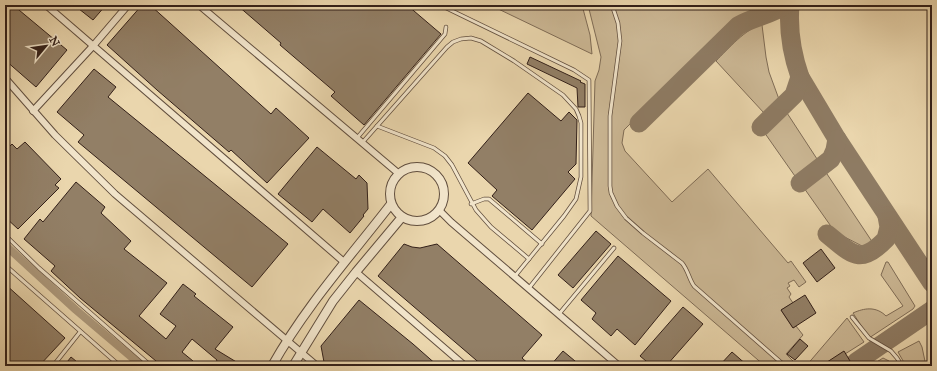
<svg xmlns="http://www.w3.org/2000/svg" width="937" height="371" font-family="'IM FELL Great Primer',serif">
<rect width="100%" height="100%" fill="#ead6ad"/>
<filter id="stains"><feTurbulence type="fractalNoise" baseFrequency=".005" numOctaves="4"/><feColorMatrix values="0 0 0 0 .2 0 0 0 0 .09 0 0 0 0 .02 0 0 0 .5 -.17"/></filter>
<radialGradient id="worn" r=".72"><stop offset=".6" stop-color="#630" stop-opacity="0"/><stop offset="1" stop-color="#630" stop-opacity=".3"/></radialGradient>
<g fill="#cbb794" stroke="#7f6c56">
<path d="M490 5H582L590 35 592 54Z"/>
<path d="M588 5H765L764 7 739 17 731 23 624 130 622 143 625 151 672 202 708 169 788 263 791 261 806 282 799 287 794 280 788 283 790 286 787 288 791 294 789 297 793 303 781 310 793 328 796 326 803 335 786 354 798 366H765L591 216 595 81 599 70 601 57Z"/>
<path d="M762 25 766 57 769 72 780 102 757 123 756 121 764 113 716 61C727 50 747 27 762 25Z"/>
<path d="M785 112 787 113 819 162 797 179 764 132 782 113Z"/>
<path d="M825 171 873 243 869 249 862 246 835 232 804 188Z"/>
<path d="M886 262H888L915 306 913 309 869 338 853 313C864 308 876 306 886 316L903 306 881 275Z"/>
<path d="M847 318 864 342 845 354 821 366H806Z"/>
<path d="M919 341 922 347 926 366H906L898 352Z"/>
<path d="M883 358 889 361 893 365 873 366 872 365Z"/>
</g>
<g fill="none" stroke-linecap="round" stroke-linejoin="round">
<path stroke="#ac987b" stroke-width="8" d="M5 245 76 310 142 366"/>
<g stroke="#8e7b63" stroke-width="19">
<path d="M790 5C788 29 792 54 800 77L837 139 932 283"/>
<path d="M639 123 738 26C753 17 771 15 785 5"/>
<path d="M761 127 794 95 800 77"/>
<path d="M800 183 831 159 835 150 837 139"/>
<path d="M827 234C851 253 859 267 886 239L889 227 887 216"/>
<path d="M856 362 932 310"/>
</g>
</g>
<g fill="#927f66" stroke="#332019">
<path d="M13 5 67 50 36 87 5 60V16Z"/>
<path d="M74 5H106L93 20Z"/>
<path d="M142 5H150L271 114 276 108 309 138 267 183 231 150 229 152 157 90 107 45Z"/>
<path d="M237 5H407L441 34 364 125 331 96 335 92 280 45 281 43Z"/>
<path d="M530 57 581 81 580 82 585 84V107H578L577 88 527 64Z"/>
<path d="M94 69 116 87 108 97 288 244 252 287 78 142 84 135 57 112Z"/>
<path d="M528 93 561 121 569 112 577 120 576 164 568 172 575 179 532 230 492 196 497 190 468 163Z"/>
<path d="M25 142 61 179 55 185 59 188 18 229 5 217V151L12 144 17 149Z"/>
<path d="M317 147 356 179 359 175 367 183 368 209 363 215 364 216 350 233 323 209 312 222 278 194Z"/>
<path d="M76 182 105 207 101 213 131 241 124 249 167 283 139 316 166 339 176 326 160 314 183 284 196 294 194 296 233 327 215 349 243 366H214L217 360 192 339 182 352 193 361 188 366H162L80 298 51 271 55 266 24 239 40 219 43 222Z"/>
<path d="M596 231 611 244 573 288 558 275Z"/>
<path d="M404 244 412 247 420 248 437 244 542 335 522 358 531 366H483L378 276Z"/>
<path d="M821 249 835 268 817 282 803 263Z"/>
<path d="M618 256 671 301 635 345 617 329 611 336 592 319 596 313 581 300Z"/>
<path d="M5 284 65 338 39 366H5Z"/>
<path d="M805 295 816 313 793 328 781 310Z"/>
<path d="M359 300 413 344 438 366H328L324 362 321 346Z"/>
<path d="M683 307 703 324 666 366H652L640 356Z"/>
<path d="M800 339 808 346 795 360 787 354Z"/>
<path d="M563 351 581 366H550Z"/>
<path d="M844 351 853 366H821Z"/>
<path d="M732 352 748 366H719Z"/>
<path d="M71 357 82 366H64Z"/>
</g>
<g fill="none" stroke-linecap="round" stroke-linejoin="round">
<g stroke="#614e3e" stroke-width="4.5">
<g id="service">
<path d="M440 5 574 70 589 80 590 211 529 288"/>
<path d="M612 5 618 23 620 41 610 116V186L611 193 617 206 626 218 643 233 682 263C688 270 689 279 694 286L785 366"/>
<path d="M377 126 434 148 445 156 452 165 476 210 491 227 529 259"/>
<path d="M357 138 445 34 446 27"/>
<path d="M362 143 447 47 453 42 461 39 471 38 481 41 514 61 563 95 576 109 579 116 581 123V177L576 199 564 216 515 276"/>
<path d="M471 204 484 199H489L542 244"/>
<path d="M5 235 39 268 151 366"/>
<path d="M5 265 120 366"/>
<path d="M559 314 614 248"/>
<path d="M852 317 869 338 891 351 897 358 902 366"/>
<path d="M53 366 80 332"/>
</g>
</g>
<g stroke="#614e3e" stroke-width="8">
<g id="minor">
<path d="M46 5 344 262"/>
<path d="M199 5 398 173"/>
<path d="M5 78 55 135 115 194 317 366"/>
<path d="M33 111 93 46 128 5"/>
<path d="M439 210 451 222 619 366"/>
<path d="M356 272 465 366"/>
</g>
</g>
<g stroke="#614e3e" stroke-width="10">
<g id="tertiary">
<circle cx="417" cy="194" r="27"/>
<path d="M272 366C305 307 350 257 391 204"/>
<path d="M293 366 333 301 356 272 402 217"/>
</g>
</g>
<use href="#service" stroke="#f1e4ca" stroke-width="3"/>
<use href="#minor" stroke="#f1e4ca" stroke-width="6"/>
<use href="#tertiary" stroke="#f1e4ca" stroke-width="8"/>
</g>
<rect width="937" height="371" fill="none" stroke="#ead6ad" stroke-width="20"/>
<rect x="6" y="6" width="925" height="359" fill="none" stroke="#332019" stroke-width="2"/>
<rect x="10" y="10" width="917" height="351" fill="none" stroke="#332019"/>
<g transform="translate(46 46) rotate(61)" stroke="#f1e4ca" stroke-width="3" paint-order="stroke">
<path d="M0-3L7 15L0 10L-7 15Z" fill="#332019"/>
<text y="-6" font-size="11" font-weight="bold" text-anchor="middle" fill="#332019">N</text>
</g>
<rect width="100%" height="100%" filter="url(#stains)"/>
<rect width="100%" height="100%" fill="url(#worn)"/>
</svg>
